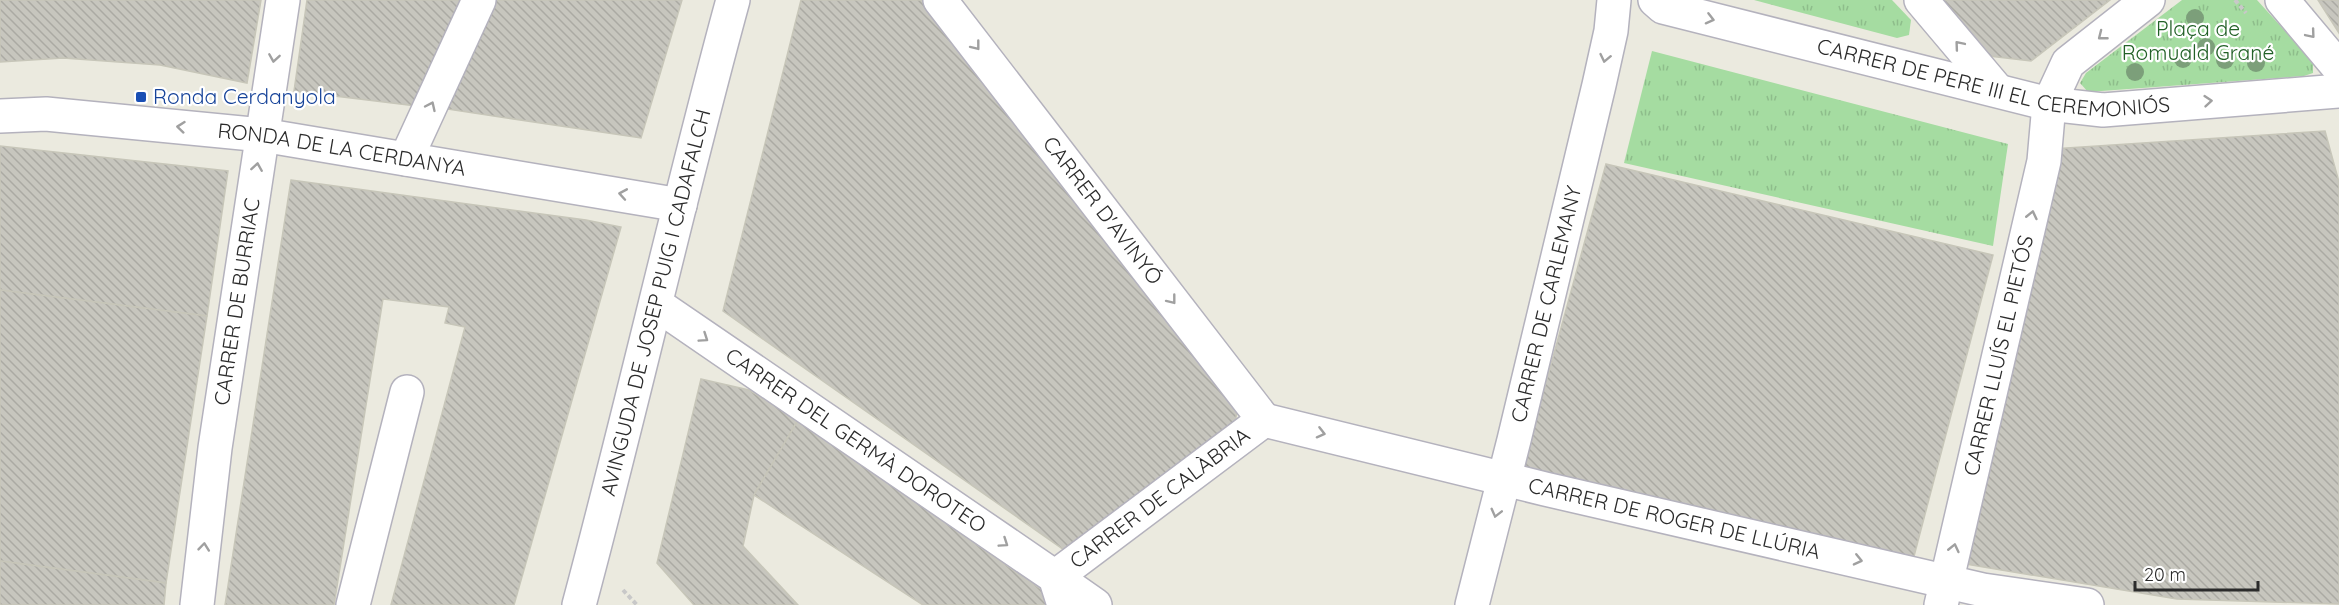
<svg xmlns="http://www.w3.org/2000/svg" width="2339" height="605" font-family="Quicksand,sans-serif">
<defs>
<pattern id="park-tufts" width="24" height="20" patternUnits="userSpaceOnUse" patternTransform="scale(1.5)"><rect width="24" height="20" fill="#a5dca1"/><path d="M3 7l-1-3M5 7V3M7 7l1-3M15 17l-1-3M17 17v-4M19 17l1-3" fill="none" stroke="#8ebd8b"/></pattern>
<pattern id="building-back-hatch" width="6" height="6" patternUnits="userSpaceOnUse" patternTransform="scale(1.5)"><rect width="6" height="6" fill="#c7c6be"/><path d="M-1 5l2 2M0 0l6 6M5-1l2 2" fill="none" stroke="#abaaa3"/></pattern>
</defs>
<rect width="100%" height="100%" fill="#ebeadf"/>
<g fill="url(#park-tufts)">
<path d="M1754 0H1892L1911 20 1909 35 1897 38Z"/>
<path d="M2182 0H2257L2313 62V73L2304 76 2088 92 2080 83 2086 73Z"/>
<path d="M1652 51 2008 144 1993 246 1624 163Z"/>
</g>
<g fill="url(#building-back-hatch)" stroke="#c7c6b9" stroke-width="1.5">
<path d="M0 0H261L247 83 160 65 63 58 0 62Z"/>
<path d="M307 0H464L416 106 294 91Z"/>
<path d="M495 0H682L641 138 447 109Z"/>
<path d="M801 0H926L1238 404 1235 424 1067 552 723 311Z"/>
<path d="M1941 0H2110L2031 61 1989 56Z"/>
<path d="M2318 0H2339V33Z"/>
<path d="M2325 131 2339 182V604L2177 599 1965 564 2052 149Z"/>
<path d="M0 146 228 171 207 316 0 290Z"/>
<path d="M1606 164 1993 255 1913 560 1522 470Z"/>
<path d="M291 180 586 220 621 227 514 605H391L465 327 445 323 449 307 383 299 334 605H225Z"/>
<path d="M0 290 207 316 166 583 0 561Z"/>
<path d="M701 379 749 390 798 420 754 495 743 546 798 605H694L657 563Z"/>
<path d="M798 420 1042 590 1047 605H923L754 495Z"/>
<path d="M0 561 166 583 164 605H0Z"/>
</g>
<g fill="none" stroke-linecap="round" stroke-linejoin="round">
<g stroke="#b4b2bd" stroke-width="36">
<g id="minor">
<path id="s1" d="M940 0 1264 420"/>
<path id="s2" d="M1655 0 1663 7 2049 104 2103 110 2339 91"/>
<path d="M1921 0 1997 90"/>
<path d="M2282 0 2339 68"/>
<path id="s3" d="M0 116 46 114 262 135 680 205"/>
<path d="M406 159 479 0"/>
<path id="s4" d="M656 304 1055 577 1064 605"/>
<path id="s5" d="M1264 420 1545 489 1983 590 2087 605"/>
<path id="s6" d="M197 605 215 448 283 0"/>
<path d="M353 605 407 392"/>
<path id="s7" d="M579 605C633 404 678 201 733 0"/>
<path id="s8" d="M1095 605 1055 577 1264 420"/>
<path id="s9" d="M1472 605 1514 440 1599 85 1611 31 1614 0"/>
<path id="s10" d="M1941 605 2044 161 2049 104 2068 63 2148 0"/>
</g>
</g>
<g stroke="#c8c8c8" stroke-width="4" stroke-dasharray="4.5 3" stroke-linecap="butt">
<path d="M2235 0 2246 13"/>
<path d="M623 590 637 605"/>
</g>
<use href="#minor" stroke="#fff" stroke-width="33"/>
</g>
<g fill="#7c9f7a">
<circle cx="2195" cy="18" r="9"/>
<circle cx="2206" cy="47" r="9"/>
<circle cx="2183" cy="59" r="9"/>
<circle cx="2225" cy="60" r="9"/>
<circle cx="2256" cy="63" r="9"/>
<circle cx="2135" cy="72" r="9"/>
</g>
<defs><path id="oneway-chevron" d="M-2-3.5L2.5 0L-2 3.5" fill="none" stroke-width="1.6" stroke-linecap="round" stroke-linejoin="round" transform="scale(1.5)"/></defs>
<g stroke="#a0a0a0">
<use href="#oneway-chevron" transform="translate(1710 19) rotate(14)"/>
<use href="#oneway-chevron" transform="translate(2311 34) rotate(50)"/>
<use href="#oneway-chevron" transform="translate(2102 36) rotate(142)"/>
<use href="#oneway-chevron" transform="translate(1959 45) rotate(-130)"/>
<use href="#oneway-chevron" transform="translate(976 46) rotate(52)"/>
<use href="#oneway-chevron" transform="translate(274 58) rotate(99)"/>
<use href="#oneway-chevron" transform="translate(1605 58) rotate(102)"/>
<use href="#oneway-chevron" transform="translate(2208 101) rotate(-5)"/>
<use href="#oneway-chevron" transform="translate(431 106) rotate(-65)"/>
<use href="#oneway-chevron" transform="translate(181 127) rotate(-174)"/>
<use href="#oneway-chevron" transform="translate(257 167) rotate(-81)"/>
<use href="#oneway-chevron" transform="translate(623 194) rotate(-170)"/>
<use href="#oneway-chevron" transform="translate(2032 215) rotate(-77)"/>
<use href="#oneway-chevron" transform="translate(1172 300) rotate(52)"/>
<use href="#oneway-chevron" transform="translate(704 338) rotate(34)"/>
<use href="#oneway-chevron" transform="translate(1321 433) rotate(14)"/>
<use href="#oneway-chevron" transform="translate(1496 513) rotate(104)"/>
<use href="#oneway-chevron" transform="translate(1004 543) rotate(34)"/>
<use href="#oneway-chevron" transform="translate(204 547) rotate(-84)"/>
<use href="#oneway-chevron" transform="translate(1954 548) rotate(-77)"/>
<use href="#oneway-chevron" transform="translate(1858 560) rotate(13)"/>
</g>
<rect fill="#1a4fb4" stroke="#fff" stroke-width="2" x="135" y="91" width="12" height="12" rx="3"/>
<g text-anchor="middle" stroke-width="4.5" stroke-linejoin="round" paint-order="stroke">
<g font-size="21" fill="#226127" stroke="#fff">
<text x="2198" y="36">Plaça de<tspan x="2198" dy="24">Romuald Grané</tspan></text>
</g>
<g font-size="21" fill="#2b2b2b" stroke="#fff">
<text dy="7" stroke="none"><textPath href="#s2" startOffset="350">CARRER DE PERE III EL CEREMONIÓS</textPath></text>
<text dy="7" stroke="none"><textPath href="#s3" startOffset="344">RONDA DE LA CERDANYA</textPath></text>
<text dy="7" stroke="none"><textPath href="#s1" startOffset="266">CARRER D'AVINYÓ</textPath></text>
<text dy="7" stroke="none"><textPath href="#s6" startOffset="306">CARRER DE BURRIAC</textPath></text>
<text dy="7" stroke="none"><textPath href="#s7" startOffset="312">AVINGUDA DE JOSEP PUIG I CADAFALCH</textPath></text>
<text dy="7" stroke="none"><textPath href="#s9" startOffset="310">CARRER DE CARLEMANY</textPath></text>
<text dy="7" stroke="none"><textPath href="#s10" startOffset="256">CARRER LLUÍS EL PIETÓS</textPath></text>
<text dy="7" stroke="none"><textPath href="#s4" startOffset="242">CARRER DEL GERMÀ DOROTEO</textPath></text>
<text dy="7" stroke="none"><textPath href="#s8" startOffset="180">CARRER DE CALÀBRIA</textPath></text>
<text dy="7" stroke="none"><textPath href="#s5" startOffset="422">CARRER DE ROGER DE LLÚRIA</textPath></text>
</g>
<g font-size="21" fill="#164399" stroke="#fff" text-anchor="start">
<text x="153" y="104">Ronda Cerdanyola</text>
</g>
</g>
<path d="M2135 581v9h123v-9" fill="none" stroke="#2b2b2b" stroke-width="3"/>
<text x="2144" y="581" font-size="18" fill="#2b2b2b" stroke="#ffffff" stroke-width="4.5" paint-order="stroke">20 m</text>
</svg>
